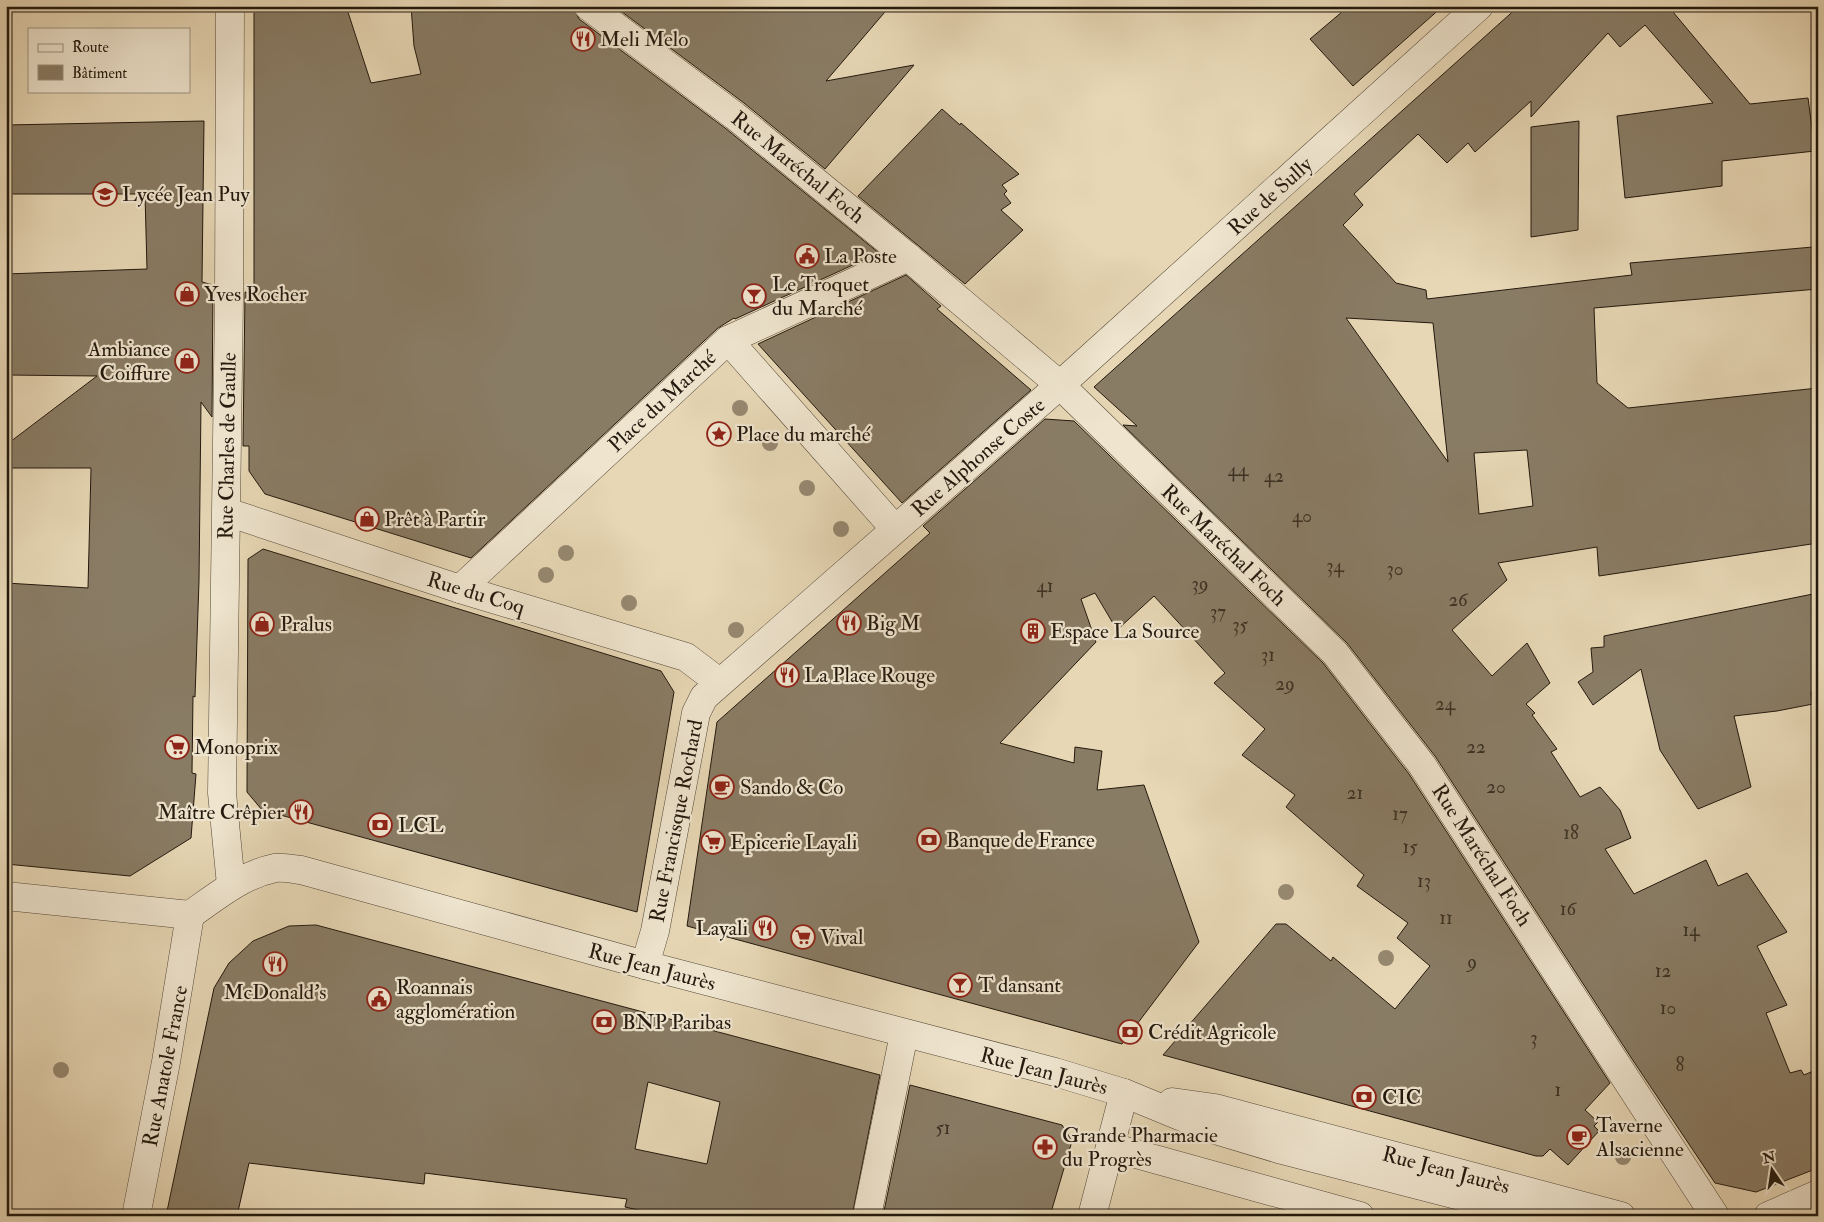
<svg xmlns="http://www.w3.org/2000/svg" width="1824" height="1222" font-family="'IM FELL Double Pica',serif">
<rect width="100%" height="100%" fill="#e7d7b5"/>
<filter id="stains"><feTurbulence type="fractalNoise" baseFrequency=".004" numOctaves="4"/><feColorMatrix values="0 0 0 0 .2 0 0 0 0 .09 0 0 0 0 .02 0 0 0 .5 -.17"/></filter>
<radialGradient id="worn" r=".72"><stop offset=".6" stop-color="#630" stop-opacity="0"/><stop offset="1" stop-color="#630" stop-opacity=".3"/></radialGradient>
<g fill="#897c65" stroke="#23190e" fill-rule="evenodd">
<path d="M254 6H346L371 83 421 74 414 46 411 6H573L579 19 725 128 879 253 735 319 734 318 718 328 471 558 265 494 249 471V446H243L245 292 254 294Z"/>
<path d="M614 6H890L826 81 914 65 825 169 744 103Z"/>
<path d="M1349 6H1443L1353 86 1310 39Z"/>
<path d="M1519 6H1668L1750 104 1808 98 1815 151 1722 161V186L1625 198 1617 116 1713 103 1645 25 1620 47 1608 33 1531 117V101L1475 152 1468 143 1447 163 1418 134 1354 194 1363 205 1343 225 1396 283 1426 290 1427 299 1632 275 1630 263 1813 247 1814 259 1818 258V289L1594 308 1597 383 1628 408 1818 388V543L1599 576 1597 547 1498 563 1507 580 1452 630 1492 676 1527 643 1550 683 1526 704 1535 713 1532 715 1557 749 1551 752 1580 797 1600 787 1620 810 1631 838 1605 849 1634 894 1706 860 1718 886 1747 873 1787 932 1757 946 1787 1005 1766 1013 1790 1073 1801 1070 1804 1075 1818 1069V1168L1756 1192 1715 1183 1632 1059 1435 756 1347 643 1123 425 1137 426 1094 387ZM1346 318 1433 323 1448 462ZM1527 450 1533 506 1479 514 1474 453Z"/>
<path d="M942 109 960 125 961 123 1019 174 1002 185 1007 191 1004 194 1011 203 1001 210 1023 230 965 284 858 196Z"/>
<path d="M204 121 202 282 213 285 212 417 201 402 199 581 195 697 193 696 192 773 196 774 191 838 130 876 6 864V583L88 588 91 468H6V445L97 376 6 375V274L147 269 145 194H6V125Z"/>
<path d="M1579 121 1578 230 1531 237V127Z"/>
<path d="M906 275 941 306 937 309 1031 390 902 503 758 344Z"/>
<path d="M1045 419 1074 421 1323 663 1409 774 1610 1083 1585 1110 1598 1122 1594 1126 1599 1131 1568 1165 1550 1149 1543 1156H1536L1163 1055 1276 924H1286L1331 961 1333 957 1395 1009 1430 966 1397 938 1408 923 1357 886 1364 875 1286 807 1295 795 1242 755 1265 729 1214 683 1225 673 1154 596 1117 630 1095 593 1081 599 1096 642 1000 743 1074 763 1075 747 1102 751 1097 790 1144 785 1199 942 1122 1044 687 926 717 722 930 533 923 526Z"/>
<path d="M263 549 661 671 674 692 637 912 262 810 247 792V787L248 559Z"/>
<path d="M1818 593V690L1811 692 1813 704 1777 711 1734 716 1751 787 1698 809 1660 750 1641 669 1593 705 1578 682 1593 672 1591 648 1604 647V636Z"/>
<path d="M316 925 880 1075 852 1216H665L625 1207 627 1199 425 1173 424 1184 249 1163 237 1216H166L214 988 229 963 253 941 289 926ZM648 1082 720 1102 707 1164 635 1149Z"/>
<path d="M910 1085 1062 1125 1072 1141 1050 1216H883Z"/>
</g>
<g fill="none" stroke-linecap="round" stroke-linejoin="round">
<g stroke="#544838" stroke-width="29">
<g id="minor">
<path d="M230 6 229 299 222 793 231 885"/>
<path d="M588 6 735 116 908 257 1060 385 1335 653 1422 765 1715 1216"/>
<path d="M728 340 895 529"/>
<path d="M227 512 460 589 686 657 719 682"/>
<path d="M460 589 728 340 908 257"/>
<path d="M6 896 190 915"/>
<path d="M190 915C217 896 242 875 275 868 283 867 293 869 301 870L645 965 1055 1072 1124 1093 1209 1128 1282 1150 1538 1216"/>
<path d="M645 965 655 931 696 713 704 697 1060 385 1479 6"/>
<path d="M1172 1102 1215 1108 1621 1216"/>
<path d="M1111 1147 1360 1216"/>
<path d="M136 1216 166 1062 190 915"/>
<path d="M867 1216 904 1034"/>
<path d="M1092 1216 1124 1093"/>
<path d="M1768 1216 1818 1194"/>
</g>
</g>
<use href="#minor" stroke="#efe5cf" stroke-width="28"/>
</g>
<g fill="#968870">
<circle cx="740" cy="408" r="8"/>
<circle cx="770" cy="443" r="8"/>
<circle cx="807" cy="488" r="8"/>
<circle cx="841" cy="529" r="8"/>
<circle cx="566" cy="553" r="8"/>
<circle cx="546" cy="575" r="8"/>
<circle cx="629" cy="603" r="8"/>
<circle cx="736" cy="630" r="8"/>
<circle cx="1286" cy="892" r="8"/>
<circle cx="1386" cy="958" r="8"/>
<circle cx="61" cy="1070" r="8"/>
<circle cx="1623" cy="1157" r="8"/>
</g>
<defs>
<g id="restaurant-ring" transform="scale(1.25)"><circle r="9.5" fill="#efe5cf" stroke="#8f2418" stroke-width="1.5"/><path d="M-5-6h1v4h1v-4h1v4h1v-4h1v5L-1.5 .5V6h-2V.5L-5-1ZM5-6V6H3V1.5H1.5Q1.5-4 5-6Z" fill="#8f2418"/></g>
<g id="school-ring" transform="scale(1.25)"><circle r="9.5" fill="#efe5cf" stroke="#8f2418" stroke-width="1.5"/><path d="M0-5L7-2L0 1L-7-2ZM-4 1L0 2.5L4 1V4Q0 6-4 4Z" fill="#8f2418"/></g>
<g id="civic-ring" transform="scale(1.25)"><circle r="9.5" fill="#efe5cf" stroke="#8f2418" stroke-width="1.5"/><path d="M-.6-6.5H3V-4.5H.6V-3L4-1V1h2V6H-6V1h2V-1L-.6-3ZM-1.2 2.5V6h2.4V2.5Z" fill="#8f2418"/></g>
<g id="shop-ring" transform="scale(1.25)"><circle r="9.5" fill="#efe5cf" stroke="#8f2418" stroke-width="1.5"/><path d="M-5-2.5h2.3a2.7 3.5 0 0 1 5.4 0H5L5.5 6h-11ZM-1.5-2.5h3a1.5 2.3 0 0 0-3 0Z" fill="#8f2418"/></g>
<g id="bar-ring" transform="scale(1.25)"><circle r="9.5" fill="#efe5cf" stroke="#8f2418" stroke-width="1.5"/><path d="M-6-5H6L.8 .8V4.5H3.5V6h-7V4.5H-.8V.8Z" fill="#8f2418"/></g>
<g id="sight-ring" transform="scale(1.25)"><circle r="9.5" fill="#efe5cf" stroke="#8f2418" stroke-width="1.5"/><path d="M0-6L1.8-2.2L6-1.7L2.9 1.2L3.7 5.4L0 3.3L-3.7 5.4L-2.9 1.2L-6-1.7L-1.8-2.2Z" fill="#8f2418"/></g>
<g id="building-ring" transform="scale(1.25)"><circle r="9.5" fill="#efe5cf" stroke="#8f2418" stroke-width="1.5"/><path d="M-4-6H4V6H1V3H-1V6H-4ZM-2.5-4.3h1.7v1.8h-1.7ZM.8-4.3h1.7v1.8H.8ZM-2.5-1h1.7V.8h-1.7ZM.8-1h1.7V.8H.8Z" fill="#8f2418"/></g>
<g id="supermarket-ring" transform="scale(1.25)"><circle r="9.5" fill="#efe5cf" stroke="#8f2418" stroke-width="1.5"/><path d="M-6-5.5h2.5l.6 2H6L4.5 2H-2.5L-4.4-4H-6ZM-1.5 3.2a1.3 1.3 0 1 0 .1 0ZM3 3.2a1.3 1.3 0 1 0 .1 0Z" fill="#8f2418"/></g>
<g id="cafe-ring" transform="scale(1.25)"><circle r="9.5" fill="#efe5cf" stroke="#8f2418" stroke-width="1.5"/><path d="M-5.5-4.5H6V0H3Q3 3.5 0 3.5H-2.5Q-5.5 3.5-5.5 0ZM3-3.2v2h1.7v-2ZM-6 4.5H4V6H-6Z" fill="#8f2418"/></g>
<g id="bank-ring" transform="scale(1.25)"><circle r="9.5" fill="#efe5cf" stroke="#8f2418" stroke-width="1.5"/><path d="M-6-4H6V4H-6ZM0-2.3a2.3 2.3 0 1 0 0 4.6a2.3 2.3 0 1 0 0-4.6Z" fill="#8f2418"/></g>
<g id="pharmacy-ring" transform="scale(1.25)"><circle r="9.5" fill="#efe5cf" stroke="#8f2418" stroke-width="1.5"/><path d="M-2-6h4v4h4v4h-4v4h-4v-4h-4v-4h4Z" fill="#8f2418"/></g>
</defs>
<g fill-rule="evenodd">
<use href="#restaurant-ring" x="583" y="39"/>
<use href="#school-ring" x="105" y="194"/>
<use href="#civic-ring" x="807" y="256"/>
<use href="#shop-ring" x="187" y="294"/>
<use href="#bar-ring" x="754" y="296"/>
<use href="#shop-ring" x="187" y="361"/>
<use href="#sight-ring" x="719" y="434"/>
<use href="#shop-ring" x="367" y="519"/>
<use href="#restaurant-ring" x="849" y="623"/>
<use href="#shop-ring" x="262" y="624"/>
<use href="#building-ring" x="1033" y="631"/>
<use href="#restaurant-ring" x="787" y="675"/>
<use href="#supermarket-ring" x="177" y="747"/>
<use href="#cafe-ring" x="722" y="787"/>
<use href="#restaurant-ring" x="301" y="812"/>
<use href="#bank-ring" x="380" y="825"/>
<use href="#bank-ring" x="929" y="840"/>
<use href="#supermarket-ring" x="713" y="842"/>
<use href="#restaurant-ring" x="765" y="928"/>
<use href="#supermarket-ring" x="803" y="937"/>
<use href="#restaurant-ring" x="275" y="964"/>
<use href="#bar-ring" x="960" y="985"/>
<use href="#civic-ring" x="379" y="999"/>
<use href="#bank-ring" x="604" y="1022"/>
<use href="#bank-ring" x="1130" y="1032"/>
<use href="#bank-ring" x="1364" y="1097"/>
<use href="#cafe-ring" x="1579" y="1137"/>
<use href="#pharmacy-ring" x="1045" y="1147"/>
</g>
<g text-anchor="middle" stroke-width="4.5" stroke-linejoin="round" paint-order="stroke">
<g font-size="19" fill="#3c3224">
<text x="1238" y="476">44</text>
<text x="1274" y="482">42</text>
<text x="1302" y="522">40</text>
<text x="1335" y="572">34</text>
<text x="1395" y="575">30</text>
<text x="1200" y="590">39</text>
<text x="1045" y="592">41</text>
<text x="1458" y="606">26</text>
<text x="1218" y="618">37</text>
<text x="1240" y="631">35</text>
<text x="1268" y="661">31</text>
<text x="1285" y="690">29</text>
<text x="1445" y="710">24</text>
<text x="1476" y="753">22</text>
<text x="1496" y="793">20</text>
<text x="1355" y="799">21</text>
<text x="1400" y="820">17</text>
<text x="1571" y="839">18</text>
<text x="1410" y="853">15</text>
<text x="1424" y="887">13</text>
<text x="1568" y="915">16</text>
<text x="1446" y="924">11</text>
<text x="1691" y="936">14</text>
<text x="1472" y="968">9</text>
<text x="1663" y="977">12</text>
<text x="1668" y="1014">10</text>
<text x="1534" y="1044">3</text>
<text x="1680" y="1071">8</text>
<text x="1558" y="1096">1</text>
<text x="943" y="1134">51</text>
</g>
<g font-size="21" fill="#23190e" stroke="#efe5cf" text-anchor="start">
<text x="600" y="46">Meli Melo</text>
<text x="122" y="201">Lycée Jean Puy</text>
<text x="824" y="263">La Poste</text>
<text x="772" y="291">Le Troquet<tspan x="772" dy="24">du Marché</tspan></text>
<text x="204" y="301">Yves Rocher</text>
<text x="170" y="356" text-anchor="end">Ambiance<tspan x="170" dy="24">Coiffure</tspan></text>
<text x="736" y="441">Place du marché</text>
<text x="384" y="526">Prêt à Partir</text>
<text x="866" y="630">Big M</text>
<text x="280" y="631">Pralus</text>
<text x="1050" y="638">Espace La Source</text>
<text x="804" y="682">La Place Rouge</text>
<text x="194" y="754">Monoprix</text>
<text x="740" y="794">Sando &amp; Co</text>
<text x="284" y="819" text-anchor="end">Maître Crêpier</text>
<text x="398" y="832">LCL</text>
<text x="946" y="847">Banque de France</text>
<text x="730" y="849">Epicerie Layali</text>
<text x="748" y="935" text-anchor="end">Layali</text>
<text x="820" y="944">Vival</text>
<text x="978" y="992">T dansant</text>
<text x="396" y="994">Roannais<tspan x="396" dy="24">agglomération</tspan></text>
<text x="275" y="999" text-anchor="middle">McDonald's</text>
<text x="622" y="1029">BNP Paribas</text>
<text x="1148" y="1039">Crédit Agricole</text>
<text x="1382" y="1104">CIC</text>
<text x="1596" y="1132">Taverne<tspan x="1596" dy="24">Alsacienne</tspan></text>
<text x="1062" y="1142">Grande Pharmacie<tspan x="1062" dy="24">du Progrès</tspan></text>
</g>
<g font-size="21" fill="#23190e" stroke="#efe5cf">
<text transform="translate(798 167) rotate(39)" y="7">Rue Maréchal Foch</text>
<text transform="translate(1270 196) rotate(-42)" y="7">Rue de Sully</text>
<text transform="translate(662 401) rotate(-43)" y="7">Place du Marché</text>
<text transform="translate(227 446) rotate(-89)" y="7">Rue Charles de Gaulle</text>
<text transform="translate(978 457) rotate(-41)" y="7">Rue Alphonse Coste</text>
<text transform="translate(1224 545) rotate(44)" y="7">Rue Maréchal Foch</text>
<text transform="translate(476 593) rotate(17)" y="7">Rue du Coq</text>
<text transform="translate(676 821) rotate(-79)" y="7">Rue Francisque Rochard</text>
<text transform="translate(1482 855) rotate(57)" y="7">Rue Maréchal Foch</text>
<text transform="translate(652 967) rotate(15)" y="7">Rue Jean Jaurès</text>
<text transform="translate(165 1066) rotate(-79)" y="7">Rue Anatole France</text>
<text transform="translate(1044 1071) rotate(15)" y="7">Rue Jean Jaurès</text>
<text transform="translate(1446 1170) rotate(15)" y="7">Rue Jean Jaurès</text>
</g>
</g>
<rect width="1824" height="1222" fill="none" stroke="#e7d7b5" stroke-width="25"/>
<rect x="8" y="8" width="1809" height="1207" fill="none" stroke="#23190e" stroke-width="2.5"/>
<rect x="12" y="12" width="1799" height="1197" fill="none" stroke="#23190e"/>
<rect x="28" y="28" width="162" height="65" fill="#efe5cf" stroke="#9d9382"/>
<rect x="38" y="44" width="25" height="8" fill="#efe5cf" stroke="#9d9382"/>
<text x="72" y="52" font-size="15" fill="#23190e">Route</text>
<rect x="38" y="65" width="25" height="15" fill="#897c65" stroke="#9d9382"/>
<text x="72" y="78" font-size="15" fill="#23190e">Bâtiment</text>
<g transform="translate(1772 1170) rotate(347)" stroke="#efe5cf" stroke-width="4" paint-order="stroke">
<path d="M0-4L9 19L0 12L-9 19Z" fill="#23190e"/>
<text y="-8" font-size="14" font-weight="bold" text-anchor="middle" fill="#23190e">N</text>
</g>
<rect width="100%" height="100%" filter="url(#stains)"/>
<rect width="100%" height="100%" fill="url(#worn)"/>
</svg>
